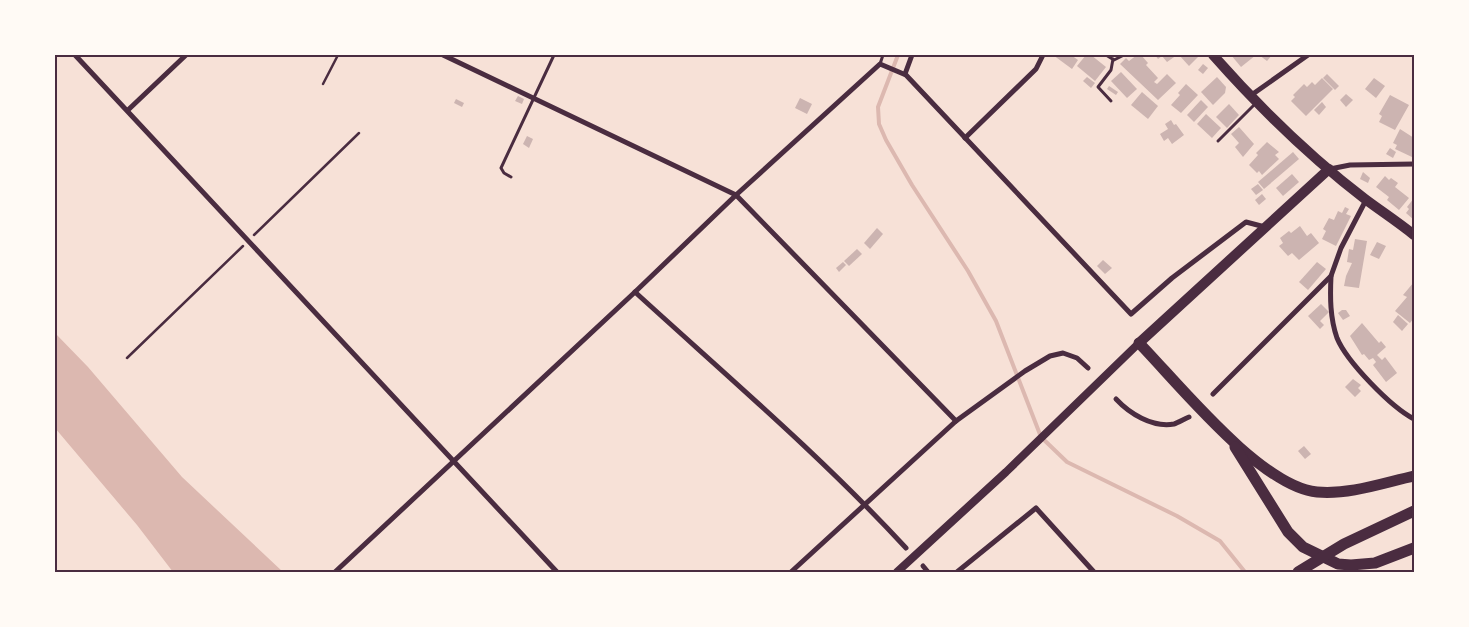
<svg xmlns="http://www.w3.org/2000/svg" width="1469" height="627" font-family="'Fira Sans',sans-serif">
<rect width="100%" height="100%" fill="#f7e1d7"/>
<path fill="#dcb8b0" d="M55 333 88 367 182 477 283 572H173L137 525 55 428Z"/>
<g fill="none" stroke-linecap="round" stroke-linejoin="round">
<path stroke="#dcb8b0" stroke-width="4" d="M898 55 878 107 879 124 886 140 912 185 968 271 996 321 1041 437 1067 462 1177 516 1220 541 1245 572"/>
</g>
<g fill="#ccb4b1">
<path d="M1053 55H1071L1078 60 1072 69Z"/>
<path d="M1086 55H1091L1106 67 1095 81 1077 66Z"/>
<path d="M1137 55H1141L1148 63 1146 65 1158 78 1154 82 1157 84 1167 74 1176 83 1158 100 1120 64 1126 58 1129 61Z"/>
<path d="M1155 55H1177L1167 62 1162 56 1158 59Z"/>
<path d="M1179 55H1198L1199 56 1189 66Z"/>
<path d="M1231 55H1256L1241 67Z"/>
<path d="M1259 55H1272L1267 61Z"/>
<path d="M1203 64 1208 68 1203 74 1198 70Z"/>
<path d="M1121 72 1137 89 1127 98 1111 81Z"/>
<path d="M1327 74 1339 86 1335 90 1323 78Z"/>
<path d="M1087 77 1095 83 1091 88 1083 81Z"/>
<path d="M1217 77 1226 87 1225 93 1213 105 1201 92Z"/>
<path d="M1322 78 1333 89 1306 116 1291 101 1295 97 1293 95 1304 84 1307 87 1312 82 1315 85Z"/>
<path d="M1374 78 1385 86 1376 98 1365 89Z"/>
<path d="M1186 84 1198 95 1181 113 1171 105 1180 95 1178 93Z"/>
<path d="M1109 86 1118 92 1116 95 1107 89Z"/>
<path d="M1142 92 1158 106 1148 119 1131 105Z"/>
<path d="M1346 94 1353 100 1346 107 1340 100Z"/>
<path d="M1390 95 1409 105 1395 130 1379 122 1382 116 1379 114Z"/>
<path d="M518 96 524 99 522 104 515 101Z"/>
<path d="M800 98 812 104 807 114 795 108Z"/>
<path d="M456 99 464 103 462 107 454 103Z"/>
<path d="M1201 100 1208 107 1194 122 1187 115Z"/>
<path d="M1322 102 1326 107 1319 115 1314 110Z"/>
<path d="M1229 104 1239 115 1227 128 1216 117Z"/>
<path d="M1206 114 1221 128 1212 138 1197 124Z"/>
<path d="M1171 120 1174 125 1176 124 1184 135 1172 144 1168 138 1164 141 1160 134 1168 129 1165 124Z"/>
<path d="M1239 127 1254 144 1243 157 1235 147 1239 143 1231 134Z"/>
<path d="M1400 129 1414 138 1412 157 1395 149 1397 145 1393 143Z"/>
<path d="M527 136 533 139 529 148 523 144Z"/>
<path d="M1267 142 1279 152 1275 155 1279 159 1262 175 1259 171 1257 173 1249 165 1258 155 1256 153Z"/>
<path d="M1390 148 1396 152 1393 158 1386 154Z"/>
<path d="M1293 152 1299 159 1264 189 1258 182Z"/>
<path d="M1363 172 1370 178 1368 183 1360 179Z"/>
<path d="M1292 174 1299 182 1283 196 1276 188Z"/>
<path d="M1385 176 1389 180 1391 178 1398 183 1395 187 1409 198 1399 210 1387 200 1389 197 1376 187Z"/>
<path d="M1258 184 1263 190 1256 195 1251 189Z"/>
<path d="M1262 194 1266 199 1259 205 1255 200Z"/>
<path d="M1414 198V220L1406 213 1409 209 1407 207Z"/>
<path d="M1345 207 1349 209 1346 214 1351 216 1336 246 1322 239 1326 231 1323 229 1329 218 1334 220 1338 211 1342 213Z"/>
<path d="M1300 226 1307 236 1311 233 1319 243 1299 260 1292 253 1288 256 1279 246 1283 243 1280 238 1289 231 1291 233Z"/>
<path d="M877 228 883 234 870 249 864 243Z"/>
<path d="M1355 239 1367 241 1359 288 1344 286 1346 276 1352 263 1347 262 1349 249 1353 250Z"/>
<path d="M1377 242 1386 246 1379 259 1370 255Z"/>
<path d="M857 249 862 254 849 266 844 261Z"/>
<path d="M1103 260 1112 268 1105 274 1097 266Z"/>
<path d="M843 262 846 265 839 272 836 268Z"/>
<path d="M1317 262 1326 269 1308 290 1299 282Z"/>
<path d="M1414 282V318L1410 323 1395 311 1407 297 1403 295Z"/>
<path d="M1321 304 1329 312 1320 321 1324 325 1320 329 1308 316Z"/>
<path d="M1342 310H1346L1350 316 1343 320 1338 313Z"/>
<path d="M1398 315 1408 324 1402 331 1393 322Z"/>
<path d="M1362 323 1379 343 1381 341 1386 347 1377 355 1382 360 1385 357 1397 373 1386 382 1373 365 1376 362 1373 358 1369 360 1364 354 1362 355 1350 336Z"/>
<path d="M1353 379 1361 385 1358 388 1361 391 1355 397 1345 387Z"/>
<path d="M1304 446 1311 454 1305 459 1298 451Z"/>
</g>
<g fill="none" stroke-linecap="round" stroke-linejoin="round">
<g stroke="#4a2c40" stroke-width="2.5">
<path d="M323 84 338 55"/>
<path d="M254 235 359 133"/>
<path d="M127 358 243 246"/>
</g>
<g stroke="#4a2c40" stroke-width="3">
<path d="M1106 55 1114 60 1124 55"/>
<path d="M880 64 883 55"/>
<path d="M1111 101 1098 87 1111 70 1113 59"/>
<path d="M1218 141 1255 104"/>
<path d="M511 177 504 173 501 168 554 55"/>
</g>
<g stroke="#4a2c40" stroke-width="5">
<path d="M75 55 557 572"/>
<path d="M443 55 736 195 956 421"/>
<path d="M905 74 912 55"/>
<path d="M1250 96 1308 55"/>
<path d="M128 110 186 55"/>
<path d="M965 138 1036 69 1043 55"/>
<path d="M1330 169 1350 165 1414 164"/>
<path d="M1331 276C1330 297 1330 318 1337 338 1347 362 1391 407 1414 419"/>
<path d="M635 292C727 376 822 457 906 548"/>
<path d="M1213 394 1331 276 1341 248 1366 200"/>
<path d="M1116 399C1129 413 1152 428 1174 424 1178 423 1184 419 1189 417"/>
<path d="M923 566 928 572"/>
<path d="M335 572 635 292 736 195 880 64 906 75 1131 314 1172 278 1246 222 1265 227"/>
<path d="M791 572 956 421 1025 371 1050 356 1063 353 1077 358 1088 368"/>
<path d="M957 572 1036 508 1094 572"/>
</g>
<path stroke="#4a2c40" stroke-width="8" d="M897 572 1006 472 1139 343"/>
<g stroke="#4a2c40" stroke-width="10">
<path d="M1213 55C1259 107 1309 156 1365 199 1381 211 1398 222 1414 235"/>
<path d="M1139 343 1329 169"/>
</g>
<g stroke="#4a2c40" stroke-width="11">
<path d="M1139 343C1178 383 1261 487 1317 492 1349 495 1383 483 1414 476"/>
<path d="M1235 447 1288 532 1303 547 1338 564 1351 565 1375 563 1414 548"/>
<path d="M1298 572 1344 544 1414 511"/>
</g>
</g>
<rect width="1469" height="627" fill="none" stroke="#fffaf5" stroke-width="112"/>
<rect x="56" y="56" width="1357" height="515" fill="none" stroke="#4a2c40" stroke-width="2"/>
</svg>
